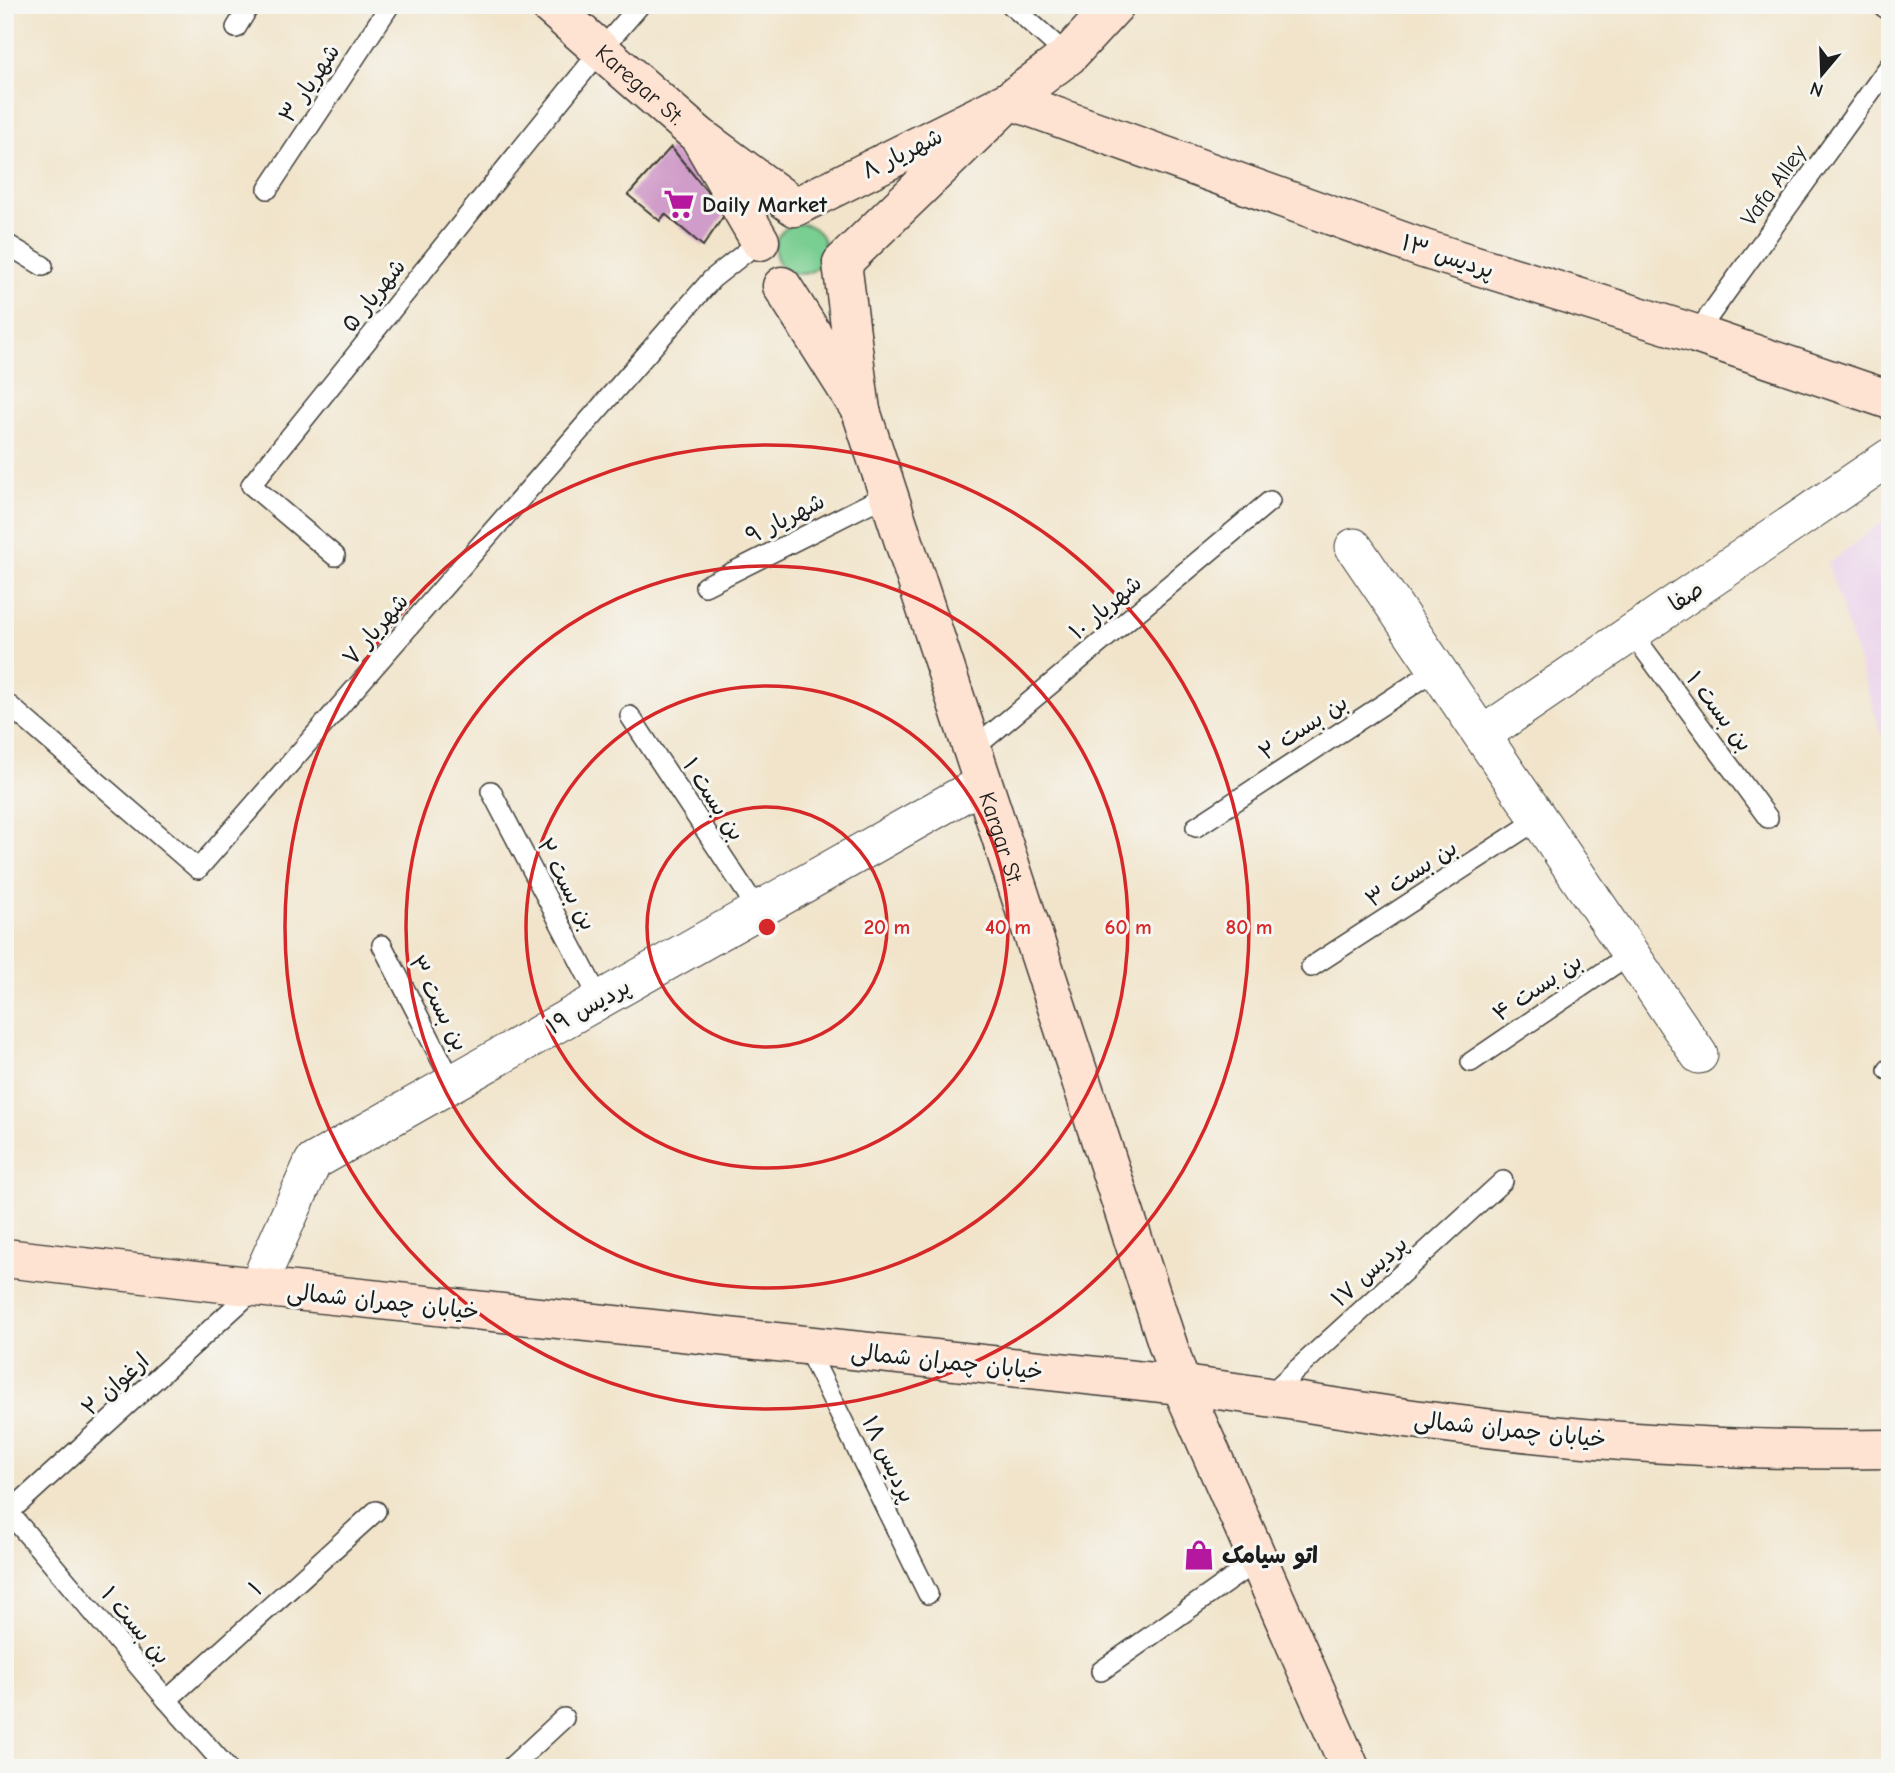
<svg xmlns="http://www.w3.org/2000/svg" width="1895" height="1773" font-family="'Comic Neue','Playpen Sans Arabic',sans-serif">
<rect width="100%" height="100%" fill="#f6f6f2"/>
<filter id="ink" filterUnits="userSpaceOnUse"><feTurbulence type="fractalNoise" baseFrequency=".0143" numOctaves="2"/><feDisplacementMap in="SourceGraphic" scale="14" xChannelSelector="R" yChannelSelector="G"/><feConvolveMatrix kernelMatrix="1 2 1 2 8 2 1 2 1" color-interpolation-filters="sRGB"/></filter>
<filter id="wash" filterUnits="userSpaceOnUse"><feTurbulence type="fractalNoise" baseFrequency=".00686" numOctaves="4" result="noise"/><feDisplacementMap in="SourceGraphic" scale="28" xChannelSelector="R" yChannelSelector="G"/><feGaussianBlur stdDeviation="1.57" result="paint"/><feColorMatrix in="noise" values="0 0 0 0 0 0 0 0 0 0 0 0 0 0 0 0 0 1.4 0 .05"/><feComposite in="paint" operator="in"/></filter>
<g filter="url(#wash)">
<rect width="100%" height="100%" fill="#f1e4ca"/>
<path fill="#ebd1eb" d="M1890 516V754L1887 751 1828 564Z"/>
<circle fill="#79ce91" stroke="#4a7556" stroke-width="2" cx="800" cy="249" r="25"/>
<g id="blocks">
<path fill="#d09cc9" d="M671 147 725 214 703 246 665 214 660 221 628 195Z"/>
</g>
</g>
<g filter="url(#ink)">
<use href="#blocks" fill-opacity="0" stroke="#3c3a36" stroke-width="2"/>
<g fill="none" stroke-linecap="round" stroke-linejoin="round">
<g stroke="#3c3a36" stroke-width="22">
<g id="lane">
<path d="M1011 5 1068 56"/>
<path d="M1881 5 1890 11"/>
<path d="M236 28 250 5"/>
<path d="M268 189 390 5"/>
<path d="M5 243 43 266"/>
<path d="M1696 334 1890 65"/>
<path d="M335 556 251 485 601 50 640 5"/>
<path d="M705 586 888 494"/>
<path d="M1632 633 1768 818"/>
<path d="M10 706 198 869 712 279 760 241"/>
<path d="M630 716 758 910"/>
<path d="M972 750 1270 501"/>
<path d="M491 791 600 1000"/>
<path d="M1196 827 1437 669"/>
<path d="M382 945 453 1083"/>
<path d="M1311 967 1539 819"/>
<path d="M1471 1062 1630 954"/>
<path d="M1888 1070 1890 1068"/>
<path d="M806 1346 928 1594"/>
<path d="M1268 1396 1503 1181"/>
<path d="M5 1508 167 1700 227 1768"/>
<path d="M5 1516 256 1288"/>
<path d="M1101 1671 1258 1560"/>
<path d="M167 1700 376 1511"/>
<path d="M510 1768 564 1718"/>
</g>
</g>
<g stroke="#3c3a36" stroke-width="39">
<g id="street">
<path d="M1354 547 1699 1055"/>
<path d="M1482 735 1890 457"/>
<path d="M257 1287 313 1162 983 783"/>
</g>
</g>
<g stroke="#3c3a36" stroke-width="41">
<g id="secondary">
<path id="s1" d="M549 5 699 136"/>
<path d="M1010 100 1424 249 1696 334 1890 400"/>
<path d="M1010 100 1068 56 1115 5"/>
<path d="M760 241 699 136 795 207 1010 100 842 263 861 411 782 286"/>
<path id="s2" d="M861 411 1181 1385 1350 1768"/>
<path d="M5 1258 257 1287 1181 1385C1264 1395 1346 1410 1429 1421 1581 1441 1736 1452 1890 1449"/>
</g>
</g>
<use href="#lane" stroke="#fff" stroke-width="19"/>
<use href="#street" stroke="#fff" stroke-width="37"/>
<use href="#secondary" stroke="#fee3d2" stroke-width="38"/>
</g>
</g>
<g fill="none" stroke="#d62828" stroke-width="3.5">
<circle cx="767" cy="927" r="120"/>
<circle cx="767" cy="927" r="241"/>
<circle cx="767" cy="927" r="361"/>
<circle cx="767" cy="927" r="482"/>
</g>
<defs>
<g id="supermarket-bare" transform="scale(2.415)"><path d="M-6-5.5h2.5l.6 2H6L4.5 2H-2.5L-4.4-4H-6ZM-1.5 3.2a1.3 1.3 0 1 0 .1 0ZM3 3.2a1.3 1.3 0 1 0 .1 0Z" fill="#b5179e" stroke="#f6f6f2" stroke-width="2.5" paint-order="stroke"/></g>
<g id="shop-bare" transform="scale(2.415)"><path d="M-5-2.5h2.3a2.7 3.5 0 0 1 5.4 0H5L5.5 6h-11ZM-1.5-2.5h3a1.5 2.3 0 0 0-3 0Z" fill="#b5179e" stroke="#f6f6f2" stroke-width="2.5" paint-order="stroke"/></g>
</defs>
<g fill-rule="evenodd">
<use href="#supermarket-bare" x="679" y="204"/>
<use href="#shop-bare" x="1199" y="1555"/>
</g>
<g text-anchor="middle" stroke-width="6" stroke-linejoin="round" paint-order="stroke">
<g font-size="23" fill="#1c1c1c" stroke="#f6f6f2">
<text transform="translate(309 83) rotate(-56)" y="8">شهریار ۳</text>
<text dy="8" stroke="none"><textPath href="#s1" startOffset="121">Karegar St.</textPath></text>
<text transform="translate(902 153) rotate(-26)" y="8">شهریار ۸</text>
<text transform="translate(1773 185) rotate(-54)" y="8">Vafa Alley</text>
<text transform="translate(1448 256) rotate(18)" y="8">پردیس ۱۳</text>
<text transform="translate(373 295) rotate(-51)" y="8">شهریار ۵</text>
<text transform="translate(785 518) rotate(-27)" y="8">شهریار ۹</text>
<text transform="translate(1686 596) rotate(-34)" y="8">صفا</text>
<text transform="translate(1105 607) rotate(-40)" y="8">شهریار ۱۰</text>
<text transform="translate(375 629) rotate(-49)" y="8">شهریار ۷</text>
<text transform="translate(1720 711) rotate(53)" y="8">بن بست ۱</text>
<text transform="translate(1303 727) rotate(-33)" y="8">بن بست ۲</text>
<text transform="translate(714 799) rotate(57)" y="8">بن بست ۱</text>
<text dy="8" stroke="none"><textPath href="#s2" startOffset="450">Kargar St.</textPath></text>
<text transform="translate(1411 873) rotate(-33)" y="8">بن بست ۳</text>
<text transform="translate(567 884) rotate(62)" y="8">بن بست ۲</text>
<text transform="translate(1537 987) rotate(-34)" y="8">بن بست ۴</text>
<text transform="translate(439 1003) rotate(63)" y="8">بن بست ۳</text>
<text transform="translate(588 1006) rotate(-29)" y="8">پردیس ۱۹</text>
<text transform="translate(1369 1271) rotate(-42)" y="8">پردیس ۱۷</text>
<text transform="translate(383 1301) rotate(6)" y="8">خیابان چمران شمالی</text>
<text transform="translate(947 1361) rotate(6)" y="8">خیابان چمران شمالی</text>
<text transform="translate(115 1384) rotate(-42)" y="8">ارغوان ۲</text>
<text transform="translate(1510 1429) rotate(6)" y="8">خیابان چمران شمالی</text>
<text transform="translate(889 1459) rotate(64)" y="8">پردیس ۱۸</text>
<text transform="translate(255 1588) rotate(-42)" y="8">۱</text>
<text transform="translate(136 1625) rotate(50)" y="8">بن بست ۱</text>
</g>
<g font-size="23" font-weight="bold" fill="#1c1c1c" stroke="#f6f6f2" text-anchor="start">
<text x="702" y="212">Daily Market</text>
<text x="1222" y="1563">اتو سیامک</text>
</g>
</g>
<circle cx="767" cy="927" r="10" fill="#d62828" stroke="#f6f6f2" stroke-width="3.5"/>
<g font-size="21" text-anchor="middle" font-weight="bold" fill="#d62828" stroke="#f6f6f2" stroke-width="6" stroke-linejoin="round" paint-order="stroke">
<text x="887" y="934">20 m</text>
<text x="1008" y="934">40 m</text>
<text x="1128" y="934">60 m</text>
<text x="1249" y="934">80 m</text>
</g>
<rect width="1895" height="1773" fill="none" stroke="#f6f6f2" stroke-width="28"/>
<g transform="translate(1822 74) rotate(199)" stroke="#f6f6f2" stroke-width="5" paint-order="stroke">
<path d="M0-5L12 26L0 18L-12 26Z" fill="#1c1c1c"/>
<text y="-10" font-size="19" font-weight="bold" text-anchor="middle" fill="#1c1c1c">N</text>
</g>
</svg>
